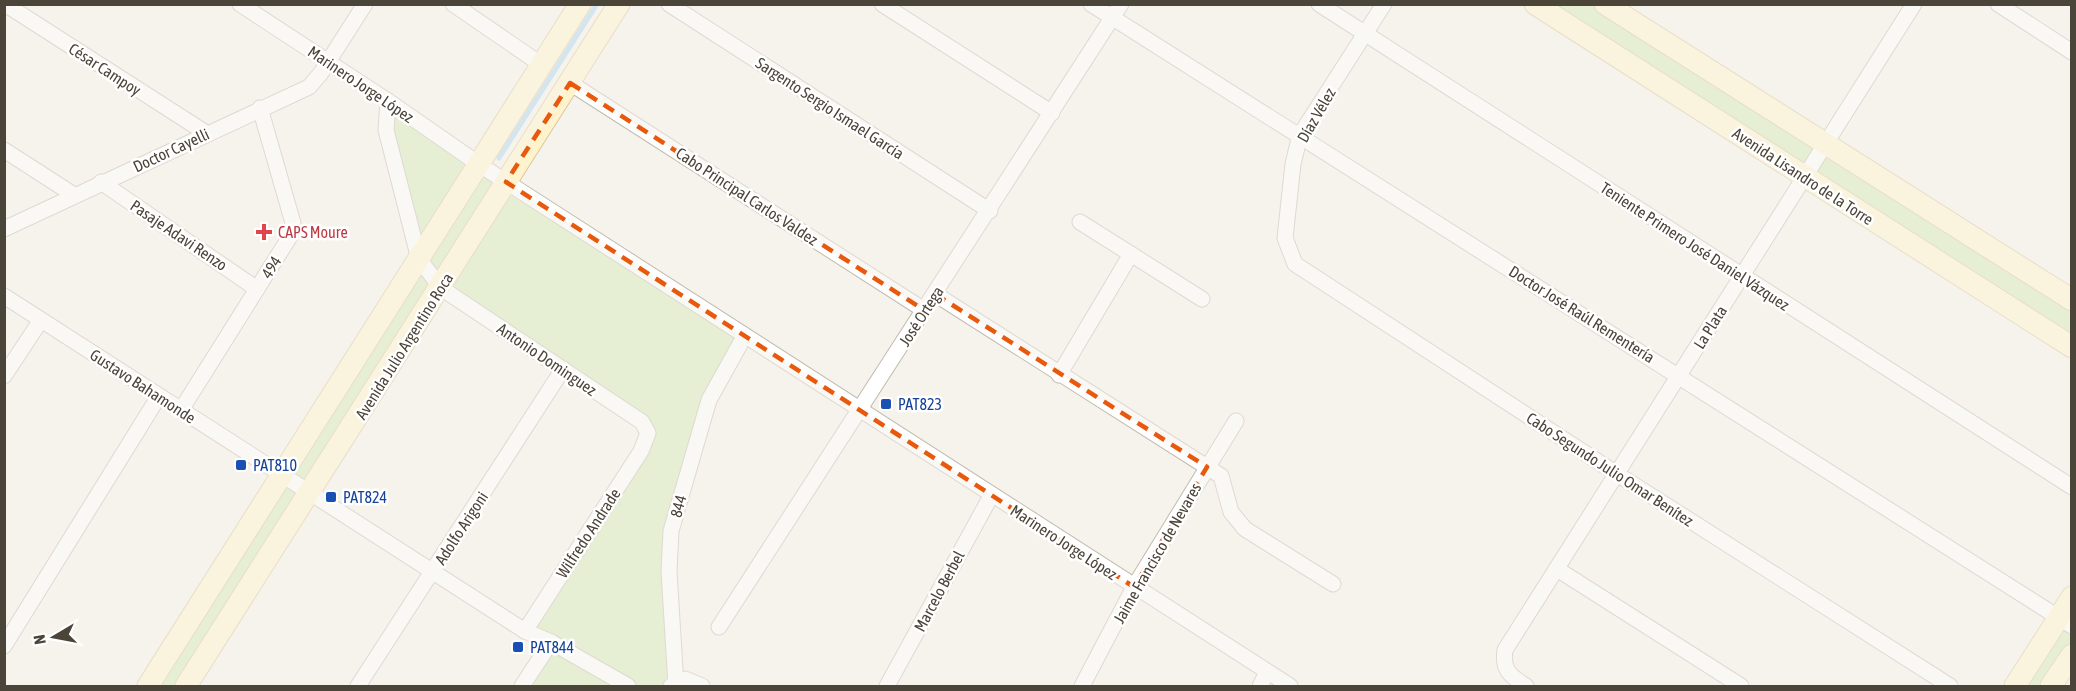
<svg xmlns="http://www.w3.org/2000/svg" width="2076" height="691" font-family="'Asap Condensed',sans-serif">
<rect width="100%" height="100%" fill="#f6f3ec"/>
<g fill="#d2eab5">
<path d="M1535 5H1605L2071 300V347Z"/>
<path d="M388 101 744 337 709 400 671 531 676 686H522L551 642 525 631 648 433 441 288 186 686H148L419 259Z"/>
<path d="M2071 597V655L2051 686H2015Z"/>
</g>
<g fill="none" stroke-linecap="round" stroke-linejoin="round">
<path stroke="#a9d4f2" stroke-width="5" d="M499 158 597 4"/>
<g stroke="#c2bbae" stroke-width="17">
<g id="street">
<path d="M5 4 206 133"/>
<path d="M240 4 388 101 480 165 1290 686"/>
<path d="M453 4 542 65"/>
<path d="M669 4 990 211"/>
<path d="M882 4 1052 113"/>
<path d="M1091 4 2072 626"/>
<path d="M1319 4 2072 487"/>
<path d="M1384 4 1300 135 1293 164 1285 238 1295 264 1617 474 1950 686"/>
<path d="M1998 4 2072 52"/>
<path d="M570 83 924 310"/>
<path d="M388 101 386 130 419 259 441 288 642 422 648 433 641 451 525 631"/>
<path d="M4 150 74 195"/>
<path d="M101 182 257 289"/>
<path d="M1080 222 1202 299"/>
<path d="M4 229 309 87 321 73 365 4"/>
<path d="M935 294 1221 476 1231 512 1245 529 1333 584"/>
<path d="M4 296 525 631 551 642 628 686"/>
<path d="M1059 375 1131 254"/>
<path d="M4 376 41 320"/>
<path d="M181 410 289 238 293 223 260 108"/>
<path d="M1557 569 1741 686"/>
<path d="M719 627 1121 4"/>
<path d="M4 646 159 396"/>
<path d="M358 686 563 369"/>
<path d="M522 686 551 642"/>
<path d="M671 686 685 679 702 686"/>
<path d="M676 686 669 571 671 531 709 400 744 337"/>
<path d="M887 686 991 496"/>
<path d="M1082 686 1134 587 1236 421"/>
<path d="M1260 686 1267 672"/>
<path d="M1526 686C1510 676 1502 670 1505 650L1914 4"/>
</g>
</g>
<g stroke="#d6c79b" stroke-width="23">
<g id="secondary">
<path d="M1535 4 2072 347"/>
<path d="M1605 4 2072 300"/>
<path d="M148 686 580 4"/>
<path d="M186 686 619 4"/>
<path d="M2015 686 2072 597"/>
<path d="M2051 686 2072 655"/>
</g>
</g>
<use href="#street" stroke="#fff" stroke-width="15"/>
<use href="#secondary" stroke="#fff3cd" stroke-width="21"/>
</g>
<path d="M0 0H2076V691H0ZM570 83 924 310 935 294 1207 467 1134 587 506 182Z" fill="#f6f3ec" fill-opacity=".55" fill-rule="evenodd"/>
<path fill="none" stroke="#e8590c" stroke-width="4.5" stroke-dasharray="12 8" stroke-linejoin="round" d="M570 83 924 310 935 294 1207 467 1134 587 506 182Z"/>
<path fill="#e0444e" stroke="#fff" stroke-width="2" d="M261 223h6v6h6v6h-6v6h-6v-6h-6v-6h6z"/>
<g fill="#1a4fb4" stroke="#fff" stroke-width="2">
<rect x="880" y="398" width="12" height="12" rx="3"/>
<rect x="235" y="459" width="12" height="12" rx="3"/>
<rect x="325" y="491" width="12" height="12" rx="3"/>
<rect x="512" y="641" width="12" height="12" rx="3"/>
</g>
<g text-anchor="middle" stroke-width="5" stroke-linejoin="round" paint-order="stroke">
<g font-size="16" fill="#4b4439" stroke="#fff">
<text transform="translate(105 69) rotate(33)" y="6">César Campoy</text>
<text transform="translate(361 84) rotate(34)" y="6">Marinero Jorge López</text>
<text transform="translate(830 108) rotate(33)" y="6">Sargento Sergio Ismael García</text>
<text transform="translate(1316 115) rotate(-60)" y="6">Díaz Vélez</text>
<text transform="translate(171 150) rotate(-25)" y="6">Doctor Cayelli</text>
<text transform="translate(1803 176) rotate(33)" y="6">Avenida Lisandro de la Torre</text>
<text transform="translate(747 196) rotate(33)" y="6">Cabo Principal Carlos Valdez</text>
<text transform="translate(179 235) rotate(34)" y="6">Pasaje Adavi Renzo</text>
<text transform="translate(1695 246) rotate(33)" y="6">Teniente Primero José Daniel Vázquez</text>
<text transform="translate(271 267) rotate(-58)" y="6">494</text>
<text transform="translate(1582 314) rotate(32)" y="6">Doctor José Raúl Rementería</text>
<text transform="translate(921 316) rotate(-57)" y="6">José Ortega</text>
<text transform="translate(1710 327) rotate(-58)" y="6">La Plata</text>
<text transform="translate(404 346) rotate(-58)" y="6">Avenida Julio Argentino Roca</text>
<text transform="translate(547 359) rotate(34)" y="6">Antonio Dominguez</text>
<text transform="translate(143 386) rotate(33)" y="6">Gustavo Bahamonde</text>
<text transform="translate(1610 469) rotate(33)" y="6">Cabo Segundo Julio Omar Benítez</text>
<text transform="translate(678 506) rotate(-75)" y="6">844</text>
<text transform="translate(461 528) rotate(-57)" y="6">Adolfo Arigoni</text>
<text transform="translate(588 533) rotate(-57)" y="6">Wilfredo Andrade</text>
<text transform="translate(1064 542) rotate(33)" y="6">Marinero Jorge López</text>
<text transform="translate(1157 553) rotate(-60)" y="6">Jaime Francisco de Nevares</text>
<text transform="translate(939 591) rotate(-62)" y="6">Marcelo Berbel</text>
</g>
<g font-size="16" fill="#be3a42" stroke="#fff" text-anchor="start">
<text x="278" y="238">CAPS Moure</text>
</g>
<g font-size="16" fill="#164399" stroke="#fff" text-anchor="start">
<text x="898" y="410">PAT823</text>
<text x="253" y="471">PAT810</text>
<text x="343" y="503">PAT824</text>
<text x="530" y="653">PAT844</text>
</g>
</g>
<rect width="2076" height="691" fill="none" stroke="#4b4439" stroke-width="12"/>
<g transform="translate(54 637) rotate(260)" stroke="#ffffff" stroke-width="4.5" paint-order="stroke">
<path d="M0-4.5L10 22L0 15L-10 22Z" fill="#4b4439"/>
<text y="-9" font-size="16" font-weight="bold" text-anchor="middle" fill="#4b4439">N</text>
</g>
</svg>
